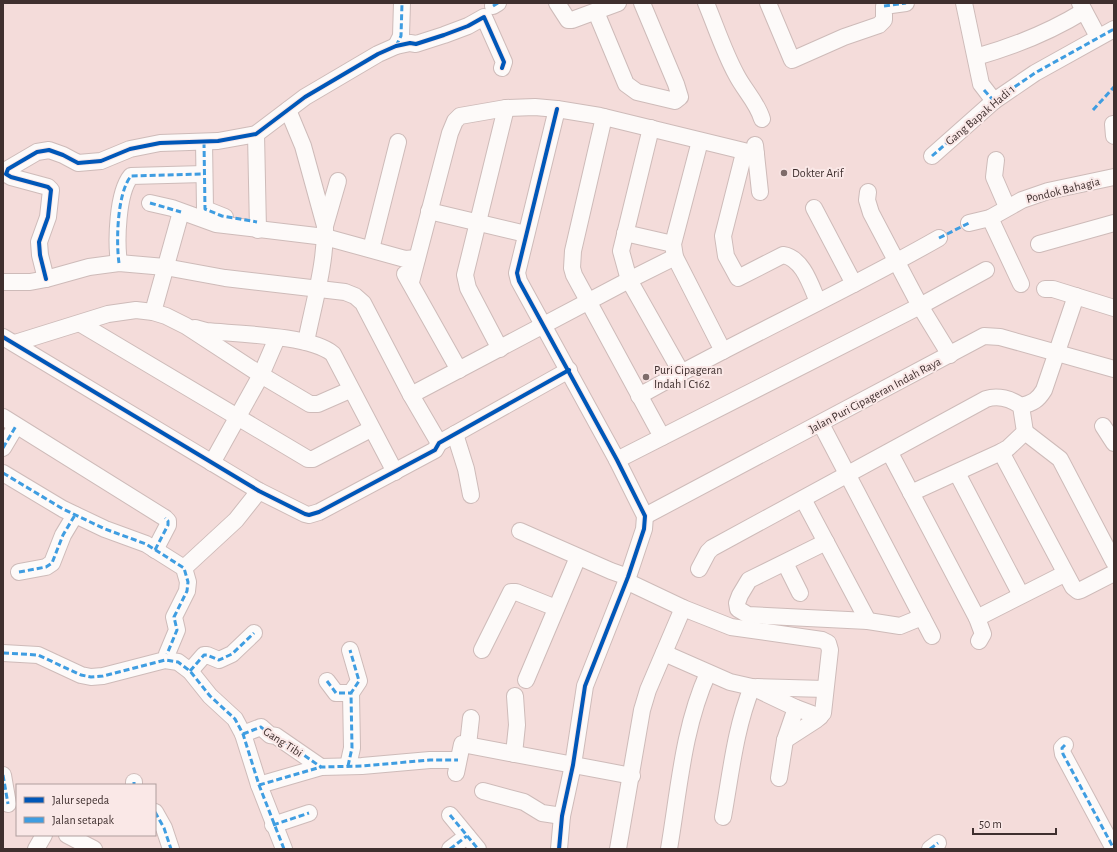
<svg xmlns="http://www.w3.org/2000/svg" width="1117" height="852" font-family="'Alegreya Sans',sans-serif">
<rect width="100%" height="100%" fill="#f4dcda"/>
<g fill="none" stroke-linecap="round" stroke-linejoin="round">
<g stroke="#cebbb9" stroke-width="18">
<g id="minor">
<path d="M557 3 568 20H572L618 3"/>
<path d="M706 3C716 27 724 52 736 74 744 90 757 102 762 119"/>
<path d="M768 3 792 60 844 37 879 25 884 20V6L906 3"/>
<path d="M964 3 981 84 994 101"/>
<path d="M1080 3 1096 33"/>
<path d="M493 6 498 3"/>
<path d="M596 12 626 84 637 92 675 101 680 97 676 84 642 3"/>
<path d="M396 46 401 36 402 3"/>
<path d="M976 57C1015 46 1050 32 1084 11"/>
<path d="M557 109 517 273 519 281 617 460 645 516 644 529 628 577 585 686 573 765 562 816 559 849"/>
<path d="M288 110 303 146 325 226C326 263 313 306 306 342"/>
<path d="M604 117 573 251 572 268 574 275 662 437"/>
<path d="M1113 124 1114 136"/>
<path d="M651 128 621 251 629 280 681 372"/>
<path d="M256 134 258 230"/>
<path d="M700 141 673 244 675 257 723 351"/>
<path d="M204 142 205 209 225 217"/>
<path d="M755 145 760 192"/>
<path d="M744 153 723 236 726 256 738 278 783 255C803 258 811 286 818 302"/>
<path d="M932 156 994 101 1035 73 1114 29"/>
<path d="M996 160 994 177 1007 207"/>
<path d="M868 192 867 200 871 213 920 306 950 355"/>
<path d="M150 203 172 208 216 224 325 237 405 259 417 258"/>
<path d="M814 208 854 284"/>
<path d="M429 211 526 234"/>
<path d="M990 218 1021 284"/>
<path d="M969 223 990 218 1022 200 1048 191 1114 177"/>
<path d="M325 226 338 181"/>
<path d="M625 233 673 244"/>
<path d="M1039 244 1114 223"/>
<path d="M371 249 398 142"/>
<path d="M119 263C116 242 117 193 131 176L204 174"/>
<path d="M405 274 459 370"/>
<path d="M46 279 40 255 39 242 48 217 51 190 48 187 11 177 6 174 8 169 37 152 49 150 63 155 78 163 101 161 130 149 160 143 218 141 256 134 305 97 378 54 396 46 410 43 416 44 444 35 468 26 484 17 504 62 502 68"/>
<path d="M3 282H30L46 279 89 267 119 263 165 267 225 278 345 292 355 296 363 303 411 395 439 443"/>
<path d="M411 282 450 133 455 121 460 116 506 108 535 107 557 109 600 116 756 154"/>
<path d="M1045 289H1053L1114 308"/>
<path d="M153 312 181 212"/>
<path d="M81 324 308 459H313L371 429"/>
<path d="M195 328 206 331C236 334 311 335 333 354L395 472"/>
<path d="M3 337 259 491 305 514 309 515 319 512 435 450 439 443 569 370"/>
<path d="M15 343 108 314 136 310 153 312 166 316 186 326 261 375 310 404H318L350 390"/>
<path d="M500 349 468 288 465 275 506 108"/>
<path d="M411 395 629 280 675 257"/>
<path d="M639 396C738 340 841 294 939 238"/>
<path d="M1021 406C1033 403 1038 400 1044 390L1076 296"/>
<path d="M3 417 165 518 168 521V525L155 550"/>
<path d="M821 424 932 636"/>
<path d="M1103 426 1114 443"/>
<path d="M1025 432 1060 459 1114 562"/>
<path d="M455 434 466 469 471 495"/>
<path d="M3 448 16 426"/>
<path d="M1001 452 1073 587 1078 591 1081 590 1114 573"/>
<path d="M890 453 977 618 983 634 979 641"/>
<path d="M617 460 920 306 986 270"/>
<path d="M212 463 261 375 277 338"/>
<path d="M3 473 63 509 105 529 146 544 184 568 188 582 187 591 174 617 177 630 167 654"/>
<path d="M957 473 1021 595"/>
<path d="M803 499 868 621"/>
<path d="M645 516 984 336 1000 337 1114 369"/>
<path d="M520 531 611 571 628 577"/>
<path d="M826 542 749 580 740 595 737 603 738 609 748 615 868 621 900 626 922 617"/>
<path d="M785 563 800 593"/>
<path d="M184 568 236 520 259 491"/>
<path d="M699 569 708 552 712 548 986 399C998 395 1011 399 1021 406L1025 432 1008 448 1001 452 911 493"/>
<path d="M19 572 46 567 52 563 63 535 75 515"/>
<path d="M626 581 683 608 731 627 822 640 828 643 830 650 823 713 816 720 785 740"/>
<path d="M977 618 1064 574"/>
<path d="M482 650 511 592H516L556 608"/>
<path d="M3 653 38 655 81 675 91 677 103 676 165 660 178 662 190 671 210 696 235 719 243 734 259 785 284 849"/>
<path d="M664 653 730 682 752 687 796 708 820 717"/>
<path d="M190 671 204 655H207L219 660 232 654 254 633"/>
<path d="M526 680 578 557"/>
<path d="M327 681 336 693H351"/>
<path d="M757 687 825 689"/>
<path d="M243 734 261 727 270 735 276 736 321 767"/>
<path d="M468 745 471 718"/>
<path d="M1065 745 1062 748 1063 754 1114 849"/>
<path d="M514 754 517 725 515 696"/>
<path d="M348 766 352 748 351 693 359 681 350 650"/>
<path d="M456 773 462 744 632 776"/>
<path d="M3 775 8 804"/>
<path d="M779 778 785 740 796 708"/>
<path d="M134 782V785"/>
<path d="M259 785 321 767 362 766 430 760H458"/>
<path d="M483 791 524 802 542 813 562 816"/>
<path d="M155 812 164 828 171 849"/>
<path d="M450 815 478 849"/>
<path d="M723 817C731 773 735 729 752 687"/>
<path d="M273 825 309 813"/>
<path d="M67 835 94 849"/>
<path d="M36 849 44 835"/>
<path d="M450 849 467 836"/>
<path d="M618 849 642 710 648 690 683 608"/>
<path d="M669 849C679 790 683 728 708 673"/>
<path d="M930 849 938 843"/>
</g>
</g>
<use href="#minor" stroke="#fdfaf9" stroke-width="16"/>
<g stroke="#3f9de1" stroke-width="3" stroke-dasharray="6 3" stroke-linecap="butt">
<path d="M493 6 498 3"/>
<path d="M884 6 906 3"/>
<path d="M396 46 401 36 402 3"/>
<path d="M984 90 994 101"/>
<path d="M1093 110 1114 87"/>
<path d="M204 142 205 209 222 216 257 222"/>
<path d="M932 156 994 101 1035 73 1114 29"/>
<path d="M150 203 181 212"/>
<path d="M939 238 969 223"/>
<path d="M119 263C116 242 117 193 131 176L204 174"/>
<path d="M3 448 16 426"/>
<path d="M3 473 63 509 105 529 146 544 184 568 188 582 187 591 174 617 177 630 167 654"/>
<path d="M155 550 168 525V521L165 518"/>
<path d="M19 572 46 567 52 563 63 535 75 515"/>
<path d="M3 653 38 655 81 675 91 677 103 676 165 660 178 662 190 671 210 696 235 719 243 734 259 785 284 849"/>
<path d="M190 671 204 655H207L219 660 232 654 254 633"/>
<path d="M327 681 336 693H351"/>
<path d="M243 734 261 727 270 735 276 736 321 767"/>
<path d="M1065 745 1062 748 1063 754 1114 849"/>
<path d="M348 766 352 748 351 693 359 681 350 650"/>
<path d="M3 775 8 804"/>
<path d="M134 782V785"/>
<path d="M259 785 321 767 362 766 430 760H458"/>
<path d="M155 812 164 828 171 849"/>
<path d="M450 815 478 849"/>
<path d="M273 825 309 813"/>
<path d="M450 849 467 836"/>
<path d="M930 849 938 843"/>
</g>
<g stroke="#fae8e7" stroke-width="6">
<g id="cycleway">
<path d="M557 109 517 273 519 281 617 460 645 516 644 529 628 577 585 686 573 765 562 816 559 849"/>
<path d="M46 279 40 255 39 242 48 217 51 190 48 187 11 177 6 174 8 169 37 152 49 150 63 155 78 163 101 161 130 149 160 143 218 141 256 134 305 97 378 54 396 46 410 43 416 44 444 35 468 26 484 17 504 62 502 68"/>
<path d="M3 337 259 491 305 514 309 515 319 512 435 450 439 443 569 370"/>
</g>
</g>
<use href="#cycleway" stroke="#0057b8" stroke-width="4"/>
</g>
<g fill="#7e6c6a" stroke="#fae8e7" stroke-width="1.5">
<circle cx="784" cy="173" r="4"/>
<circle cx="646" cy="377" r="4"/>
</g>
<g text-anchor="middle" stroke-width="4" stroke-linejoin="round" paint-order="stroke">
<g font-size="12" fill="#3f2f2e" stroke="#fae8e7">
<text transform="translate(980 115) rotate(-40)" y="4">Gang Bapak Hadi 1</text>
<text transform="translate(1063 190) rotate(-14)" y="4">Pondok Bahagia</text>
<text transform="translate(875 395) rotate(-28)" y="4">Jalan Puri Cipageran Indah Raya</text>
<text transform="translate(283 742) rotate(33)" y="4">Gang Tibi</text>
</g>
<g font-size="12" fill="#3f2f2e" stroke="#fae8e7" text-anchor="start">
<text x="792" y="177">Dokter Arif</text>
<text x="654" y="374">Puri Cipageran<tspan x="654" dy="14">Indah I C162</tspan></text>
</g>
</g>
<rect width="1117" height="852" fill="none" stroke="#3f2f2e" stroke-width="8"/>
<rect x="16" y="784" width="140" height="52" fill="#fae8e7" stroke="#af9e9d"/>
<rect x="24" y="797" width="20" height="6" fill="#0057b8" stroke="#af9e9d"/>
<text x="52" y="804" font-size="12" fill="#3f2f2e">Jalur sepeda</text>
<rect x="24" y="817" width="20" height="6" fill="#3f9de1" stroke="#af9e9d"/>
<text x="52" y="824" font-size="12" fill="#3f2f2e">Jalan setapak</text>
<path d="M973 828v6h83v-6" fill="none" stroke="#3f2f2e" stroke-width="2"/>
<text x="979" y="828" font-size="12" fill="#3f2f2e" stroke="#fae8e7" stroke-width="3" paint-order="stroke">50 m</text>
</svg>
